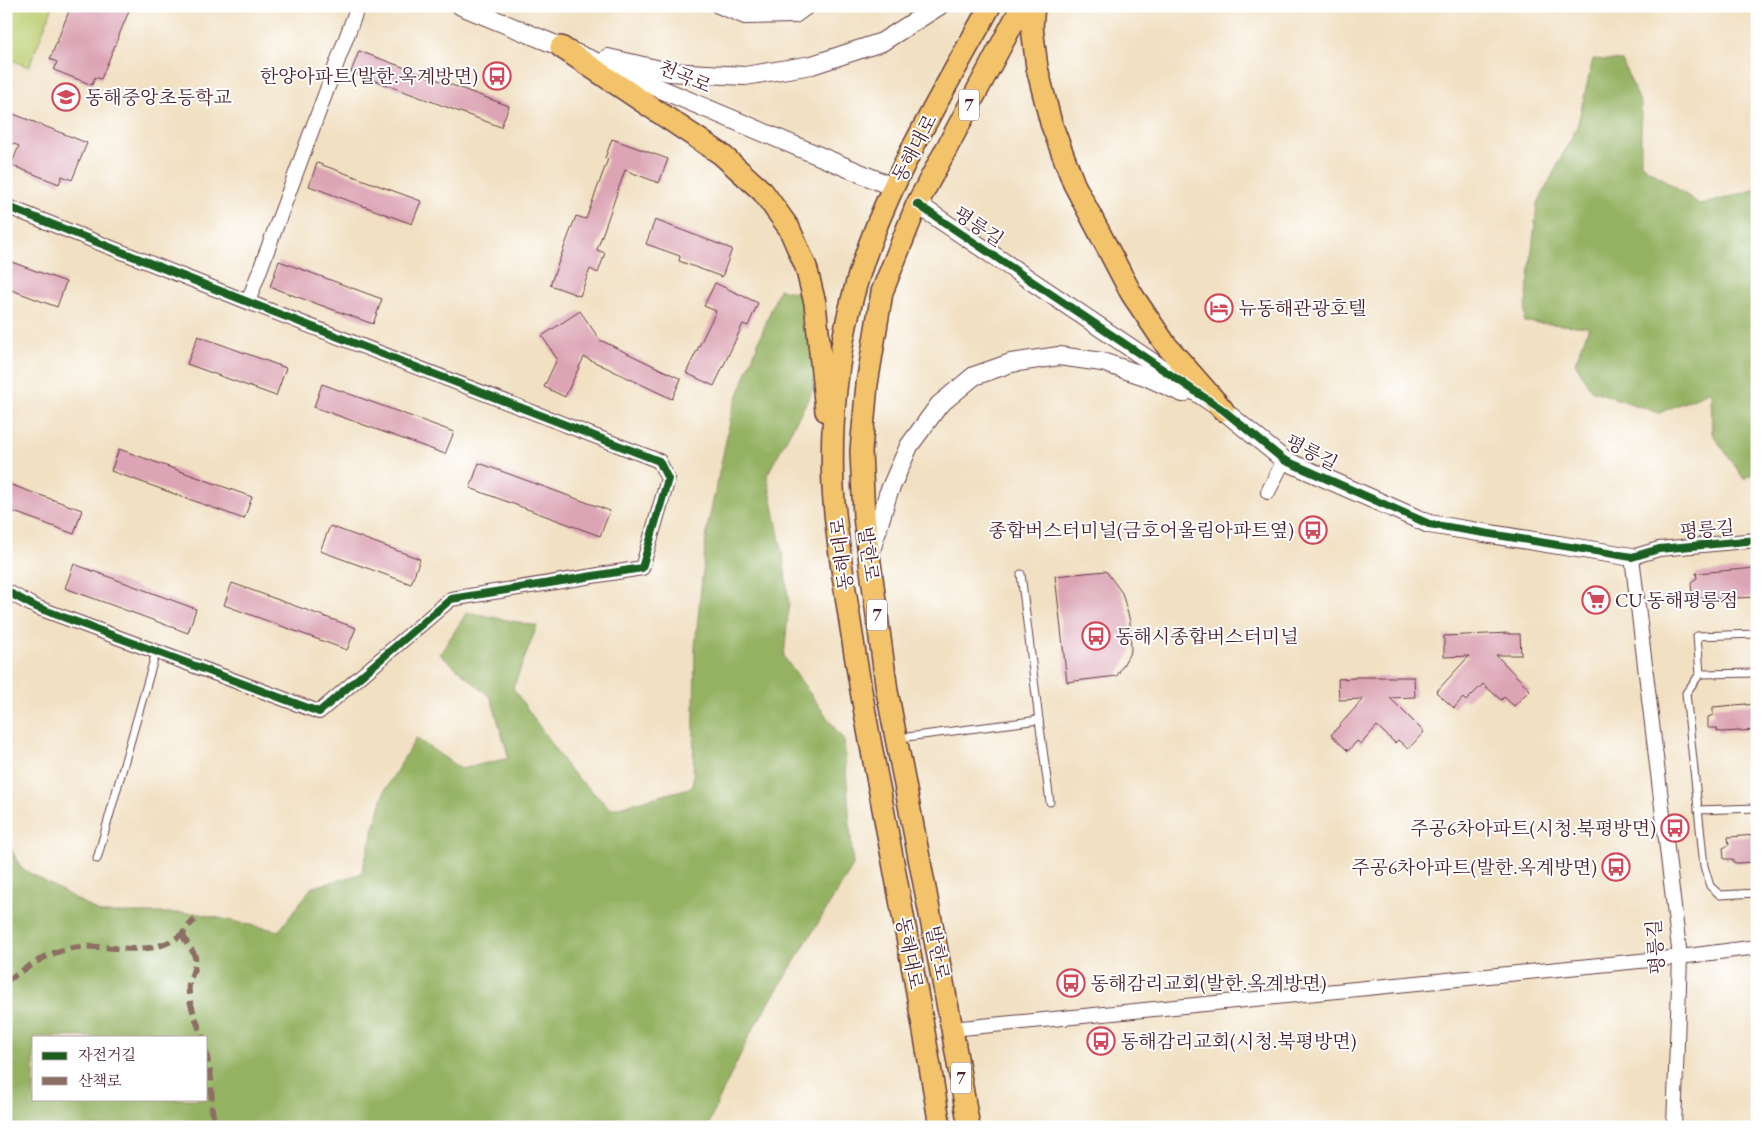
<svg xmlns="http://www.w3.org/2000/svg" width="1763" height="1133" font-family="'EB Garamond','Noto Serif KR',serif">
<rect width="100%" height="100%" fill="#fff"/>
<filter id="ink" filterUnits="userSpaceOnUse"><feTurbulence type="fractalNoise" baseFrequency=".02" numOctaves="2"/><feDisplacementMap in="SourceGraphic" scale="10" xChannelSelector="R" yChannelSelector="G"/><feConvolveMatrix kernelMatrix="1 2 1 2 8 2 1 2 1" color-interpolation-filters="sRGB"/></filter>
<filter id="wash" filterUnits="userSpaceOnUse"><feTurbulence type="fractalNoise" baseFrequency=".0096" numOctaves="4" result="noise"/><feDisplacementMap in="SourceGraphic" scale="20" xChannelSelector="R" yChannelSelector="G"/><feGaussianBlur stdDeviation="1.12" result="paint"/><feColorMatrix in="noise" values="0 0 0 0 0 0 0 0 0 0 0 0 0 0 0 0 0 1.4 0 .05"/><feComposite in="paint" operator="in"/></filter>
<g filter="url(#wash)">
<rect width="100%" height="100%" fill="#f1e0c2"/>
<path fill="#bccf72" stroke="#83774e" d="M6 6H53L29 67 6 58Z"/>
<g fill="#95b264" stroke="#706848" fill-rule="evenodd">
<path d="M1593 59 1622 61 1641 104V164L1701 205 1757 189V471L1744 479 1712 433 1711 391 1659 413 1591 390 1575 363 1589 327 1524 322 1537 205 1577 127Z"/>
<path d="M779 289 824 298 814 388 767 475 783 556 789 604 784 657 844 741 853 866 750 1034 717 1104 708 1127H6V839L21 868 101 913H195L279 931 312 887 361 874 385 790 416 738 461 769 509 758 491 698 440 654 467 612 537 626 513 688 570 771 611 809 693 787 695 647 707 529 733 408ZM34 1037H206V1099H34Z"/>
</g>
<g id="blocks">
<g fill="#dca4b5">
<path d="M71 6H131L101 79 95 77 92 85 54 70 57 62 50 59Z"/>
<path d="M359 51 509 106 501 127 351 72Z"/>
<path d="M6 111 87 143 72 180 62 176 59 184 11 165 19 146 6 141Z"/>
<path d="M612 139 668 159 659 183 625 170 597 250 605 253 598 273 590 269 580 296 550 285 576 216 586 219 608 159 605 158Z"/>
<path d="M317 163 421 201 412 224 309 186Z"/>
<path d="M655 220 732 249 722 277 679 261 680 256 646 244Z"/>
<path d="M6 260 66 282 57 307 6 288Z"/>
<path d="M279 261 382 299 373 324 270 287Z"/>
<path d="M715 283 758 303 748 326 743 324 714 386 686 373 716 311 704 306Z"/>
<path d="M580 311 600 340 681 379 672 399 584 357 565 397 544 387 557 359 542 336Z"/>
<path d="M198 336 286 368 276 396 187 364Z"/>
<path d="M322 384 454 432 445 454 314 407Z"/>
<path d="M119 449 252 497 244 519 111 471Z"/>
<path d="M479 463 610 511 600 536 470 488Z"/>
<path d="M6 483 82 510 74 534 6 509Z"/>
<path d="M330 526 420 559 411 584 320 551Z"/>
<path d="M74 564 196 609 188 633 65 588Z"/>
<path d="M1757 568V597L1716 599V597L1703 598H1697V594L1692 595 1691 582 1697 578 1696 573Z"/>
<path d="M1106 571 1122 593 1130 621 1131 651 1117 676 1067 682 1055 576Z"/>
<path d="M232 583 356 628 347 650 224 605Z"/>
<path d="M1509 633V634H1520L1521 655H1496L1530 690 1514 706 1504 697 1501 700 1483 684 1466 701 1463 698 1454 708 1436 692 1469 656 1444 657V636Z"/>
<path d="M1355 677H1414L1415 697 1390 698 1424 732 1408 749 1398 740 1395 743 1377 726 1361 744 1357 741 1348 751 1331 735 1363 699 1339 700 1338 679 1355 678Z"/>
<path d="M1746 704V705L1757 704V730L1721 732 1717 731V728H1708V717L1713 715V707Z"/>
<path d="M1757 835V862L1737 863 1733 862V859H1724L1723 848 1729 845 1728 837Z"/>
</g>
</g>
</g>
<g filter="url(#ink)">
<use href="#blocks" fill-opacity="0" stroke="#633c42" stroke-width="1"/>
<g fill="none" stroke-linecap="round" stroke-linejoin="round">
<g stroke="#633c42" stroke-width="9">
<g id="service">
<path d="M1757 634 1697 636 1700 674 1686 693 1704 866 1710 886 1720 895 1757 893"/>
<path d="M1700 674 1757 673"/>
<path d="M1039 720 1050 802"/>
<path d="M899 738 1039 720 1021 574"/>
<path d="M1698 810 1757 808"/>
<path d="M97 859 156 652"/>
</g>
</g>
<g stroke="#633c42" stroke-width="16">
<g id="minor">
<path d="M718 6 745 17 795 16 809 6"/>
<path d="M6 206 248 302 659 461 668 479 642 568 451 599 319 712 36 607 6 591"/>
<path d="M248 302 358 6"/>
<path d="M1268 492 1284 460"/>
<path d="M952 1029 1680 957 1757 947"/>
<path d="M1674 1127 1680 957 1632 557 1659 549 1757 540"/>
</g>
</g>
<g stroke="#633c42" stroke-width="20">
<g id="tertiary">
<path d="M461 6 561 47 893 187"/>
<path d="M608 58 669 72 745 76 812 65 882 42 939 6"/>
<path d="M917 204 1223 410 1284 460 1429 524 1632 557"/>
<path d="M870 554 888 494 909 446 939 405 974 376 1011 363 1059 356 1102 362 1145 376 1183 393"/>
</g>
</g>
<g stroke="#633c42" stroke-width="24">
<g id="primary">
<path d="M1034 6 1032 27 1037 68 1051 123 1074 184 1131 293 1166 345 1223 410"/>
<path d="M561 47 721 154 763 192 789 228 806 267 815 303 826 411"/>
<path d="M940 1127C922 1013 900 900 879 787 867 728 857 669 848 609 842 569 835 528 833 487 830 426 837 355 853 296 880 193 940 99 990 6"/>
<path d="M969 1127 952 1029 887 691 864 517 861 451 867 384 882 292 917 204 1022 6"/>
</g>
</g>
<use href="#service" stroke="#fff" stroke-width="7"/>
<use href="#minor" stroke="#fff" stroke-width="14"/>
<use href="#tertiary" stroke="#fff" stroke-width="18"/>
<use href="#primary" stroke="#f2c36a" stroke-width="21"/>
<g stroke="#8d6e63" stroke-width="6" stroke-dasharray="12 6" stroke-linecap="butt">
<path d="M183 933C184 943 193 948 195 957 197 966 191 975 189 984 187 1001 197 1020 202 1037"/>
<path d="M6 981C26 969 44 954 67 949 105 940 147 962 182 934 187 929 189 924 195 920"/>
<path d="M206 1052 211 1078 212 1111 216 1127"/>
</g>
<g stroke="#fff" stroke-width="11">
<g id="cycleway">
<path d="M917 204 1223 410 1284 460 1429 524 1632 557 1659 549 1757 540"/>
<path d="M6 206 248 302 659 461 668 479 642 568 451 599 319 712 36 607 6 591"/>
</g>
</g>
<use href="#cycleway" stroke="#1b5e20" stroke-width="8"/>
</g>
</g>
<defs>
<g id="bus-ring" transform="scale(1.4375)"><circle r="9.5" fill="#fff" stroke="#d1495b" stroke-width="1.5"/><path d="M-5-6H5V4H4V6H2V4H-2V6H-4V4H-5ZM-3.5-4V0h7V-4ZM-3.5 1.2v1.5H-2V1.2ZM2 1.2v1.5H3.5V1.2Z" fill="#d1495b"/></g>
<g id="school-ring" transform="scale(1.4375)"><circle r="9.5" fill="#fff" stroke="#d1495b" stroke-width="1.5"/><path d="M0-5L7-2L0 1L-7-2ZM-4 1L0 2.5L4 1V4Q0 6-4 4Z" fill="#d1495b"/></g>
<g id="hotel-ring" transform="scale(1.4375)"><circle r="9.5" fill="#fff" stroke="#d1495b" stroke-width="1.5"/><path d="M-6-4.5h1.5V1H6V5H4.5V3h-9V5H-6ZM-4 0a1.8 1.8 0 1 1 3.6 0ZM.5 0V-2.5h3Q6-2.5 6 0Z" fill="#d1495b"/></g>
<g id="supermarket-ring" transform="scale(1.4375)"><circle r="9.5" fill="#fff" stroke="#d1495b" stroke-width="1.5"/><path d="M-6-5.5h2.5l.6 2H6L4.5 2H-2.5L-4.4-4H-6ZM-1.5 3.2a1.3 1.3 0 1 0 .1 0ZM3 3.2a1.3 1.3 0 1 0 .1 0Z" fill="#d1495b"/></g>
</defs>
<g fill-rule="evenodd">
<use href="#bus-ring" x="497" y="76"/>
<use href="#school-ring" x="66" y="97"/>
<use href="#hotel-ring" x="1219" y="308"/>
<use href="#bus-ring" x="1313" y="530"/>
<use href="#supermarket-ring" x="1596" y="600"/>
<use href="#bus-ring" x="1096" y="636"/>
<use href="#bus-ring" x="1675" y="828"/>
<use href="#bus-ring" x="1616" y="867"/>
<use href="#bus-ring" x="1071" y="983"/>
<use href="#bus-ring" x="1101" y="1041"/>
</g>
<g text-anchor="middle" stroke-width="4" stroke-linejoin="round" paint-order="stroke">
<g fill="#fff" stroke="#80626b" stroke-width="1">
<rect x="959" y="89.5" width="20" height="31" rx="4"/>
<rect x="867" y="599.5" width="20" height="31" rx="4"/>
<rect x="951" y="1062.5" width="20" height="31" rx="4"/>
</g>
<g font-size="18" font-weight="bold" fill="#4a1f2b">
<text x="969" y="111">7</text>
<text x="877" y="621">7</text>
<text x="961" y="1084">7</text>
</g>
<g font-size="19" fill="#4a1f2b" stroke="#fff" text-anchor="start">
<text x="478" y="83" text-anchor="end">한양아파트(발한.옥계방면)</text>
<text x="85" y="104">동해중앙초등학교</text>
<text x="1238" y="315">뉴동해관광호텔</text>
<text x="1294" y="537" text-anchor="end">종합버스터미널(금호어울림아파트옆)</text>
<text x="1615" y="607">CU 동해평릉점</text>
<text x="1115" y="643">동해시종합버스터미널</text>
<text x="1656" y="835" text-anchor="end">주공6차아파트(시청.북평방면)</text>
<text x="1597" y="874" text-anchor="end">주공6차아파트(발한.옥계방면)</text>
<text x="1090" y="990">동해감리교회(발한.옥계방면)</text>
<text x="1120" y="1048">동해감리교회(시청.북평방면)</text>
</g>
<g font-size="19" fill="#4a1f2b" stroke="#fff">
<text transform="translate(685 76) rotate(23)" y="7">천곡로</text>
<text transform="translate(914 148) rotate(-62)" y="7">동해대로</text>
<text transform="translate(979 226) rotate(34)" y="7">평릉길</text>
<text transform="translate(1312 452) rotate(27)" y="7">평릉길</text>
<text transform="translate(1707 529) rotate(-5)" y="7">평릉길</text>
<text transform="translate(841 554) rotate(-97)" y="7">동해대로</text>
<text transform="translate(869 554) rotate(82)" y="7">발한로</text>
<text transform="translate(1655 947) rotate(-94)" y="7">평릉길</text>
<text transform="translate(910 953) rotate(79)" y="7">동해대로</text>
<text transform="translate(938 953) rotate(79)" y="7">발한로</text>
</g>
</g>
<rect width="1763" height="1133" fill="none" stroke="#fff" stroke-width="25"/>
<rect x="32" y="1036" width="175" height="65" fill="#ffffff" stroke="#b7a5aa"/>
<rect x="42" y="1052" width="25" height="8" fill="#1b5e20" stroke="#b7a5aa"/>
<text x="78" y="1060" font-size="15" fill="#4a1f2b">자전거길</text>
<rect x="42" y="1077" width="25" height="8" fill="#8d6e63" stroke="#b7a5aa"/>
<text x="78" y="1086" font-size="15" fill="#4a1f2b">산책로</text>
</svg>
